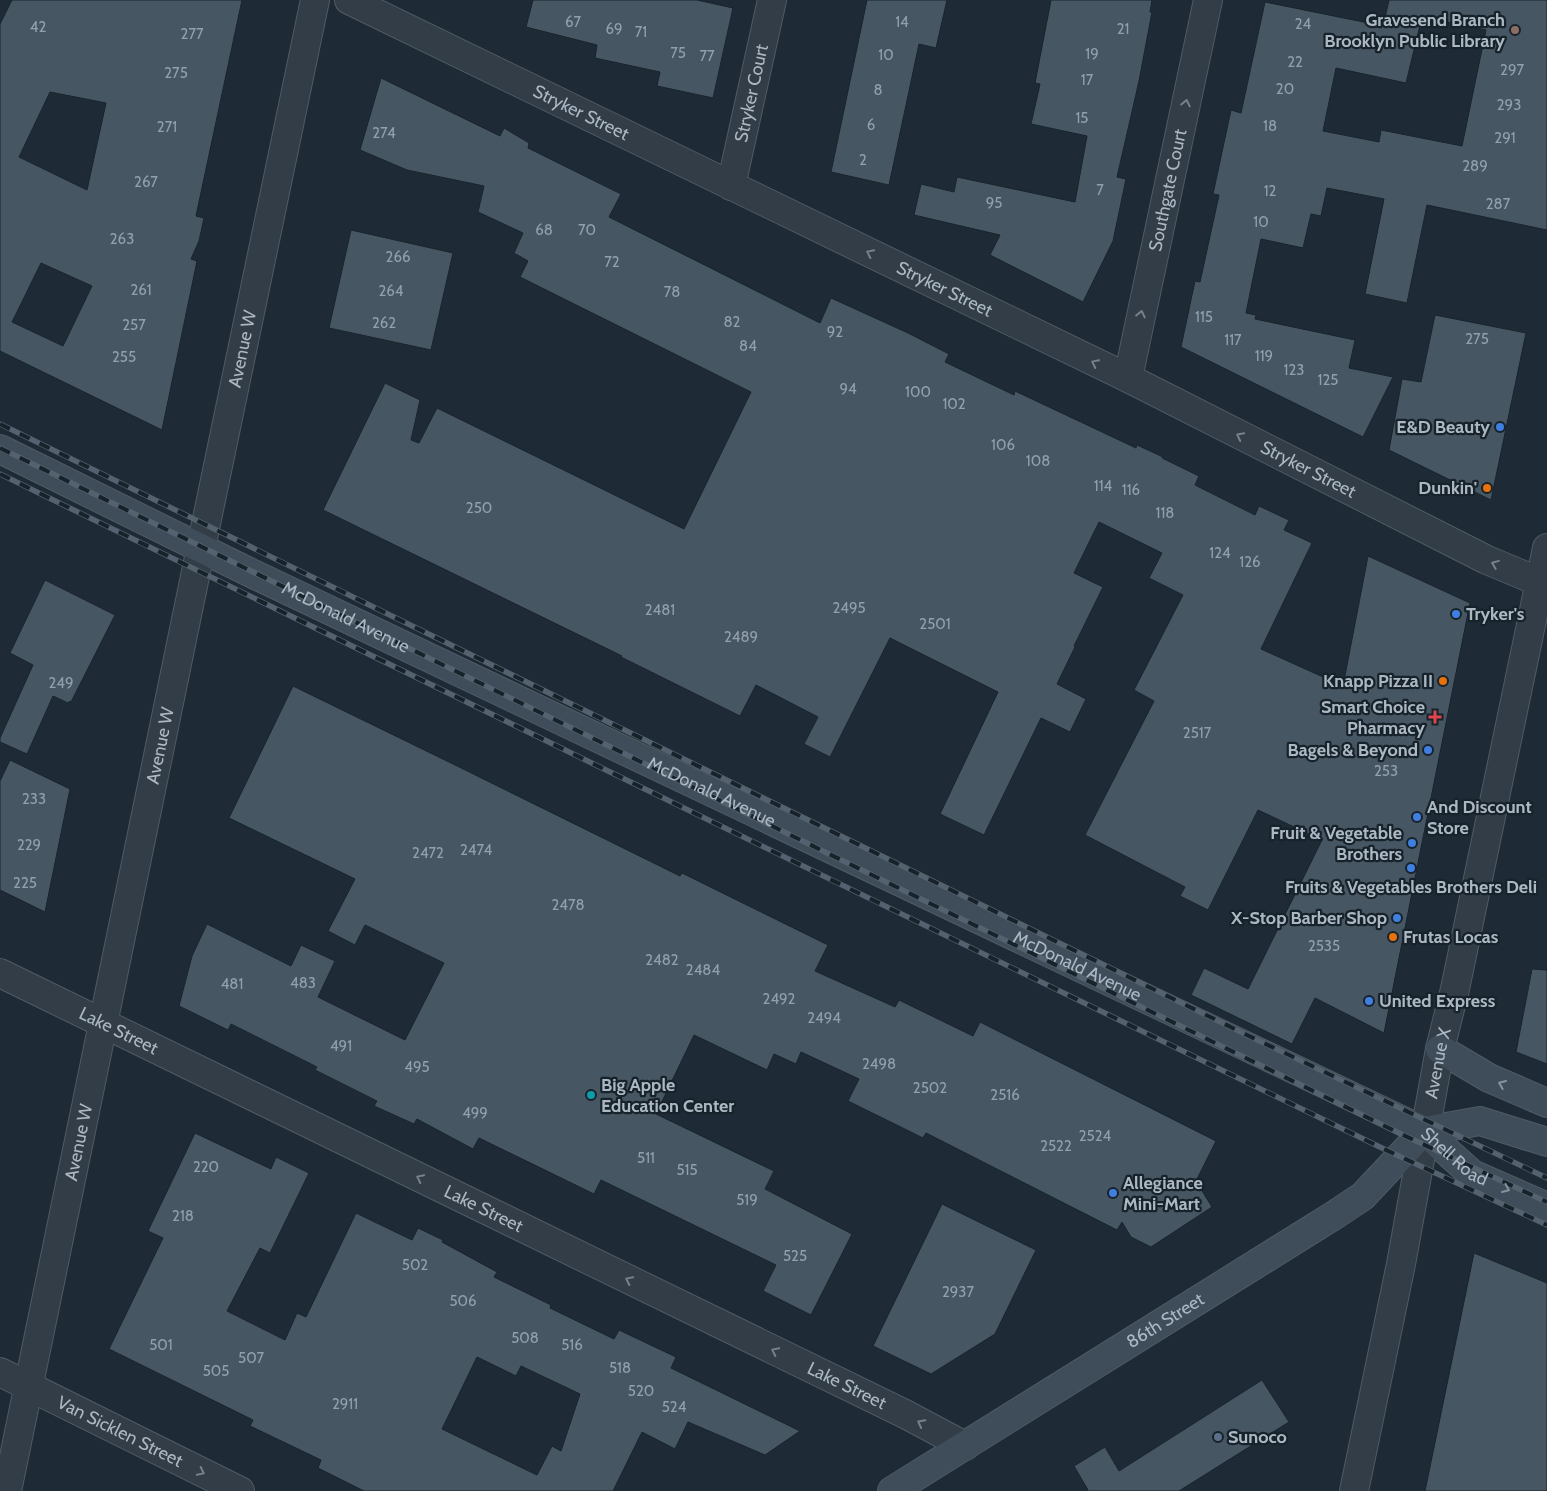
<svg xmlns="http://www.w3.org/2000/svg" width="1547" height="1491" font-family="Cabin,sans-serif">
<rect width="100%" height="100%" fill="#1e2b36"/>
<g fill="#465662" stroke="#19242d" fill-rule="evenodd">
<path d="M12 0H242L196 216 204 218 199 241 191 259 197 261 162 430 0 351V24ZM50 92 106 103 87 190 19 157ZM41 263 92 286 63 346 12 322Z"/>
<path d="M533 0H697L733 8 713 98 657 86 660 72 595 58 597 45 526 27Z"/>
<path d="M867 0H947L936 48 919 44 889 185 831 172Z"/>
<path d="M1051 0H1152L1150 12H1152L1139 81 1117 177 1126 179 1113 241 1083 302 990 255 1000 235 914 215 921 184 954 192 957 177 1075 202 1087 136 1031 124 1040 84 1035 83Z"/>
<path d="M1389 0H1547V230L1427 205 1407 303 1365 294 1384 199 1327 188 1321 216 1311 214 1303 248 1261 239 1246 313 1256 315 1255 319 1355 340 1349 368 1393 377 1363 437 1181 347 1195 281 1200 282 1219 195 1213 194 1231 110 1241 113 1265 2 1383 26ZM1422 17 1486 30 1462 146 1381 130 1379 142 1323 131 1336 68 1406 83Z"/>
<path d="M381 78 500 136 504 128 529 143 528 148 621 194 609 217 820 323 831 298 908 333 949 354 945 362 1014 395 1015 391 1136 448 1137 445 1163 457 1162 458 1199 476 1195 485 1255 515 1259 506 1289 520 1284 530 1312 543 1261 649 1343 686 1368 556 1470 603 1384 1033 1315 998 1292 1044 1191 995 1204 968 1248 989 1322 840 1258 810 1208 910 1180 896 1185 887 1085 835 1154 701 1134 690 1183 595 1149 578 1162 553 1099 522 1074 573 1103 587 1074 646 1075 647 1057 684 1086 699 1070 732 1041 718 984 835 940 814 998 692 890 638 830 757 804 744 818 717 756 685 740 716 621 657 622 656 323 510 385 383 420 400 411 440 419 443 437 408 684 529 751 392 520 277 528 261 514 253 523 233 478 212 484 186 407 170 360 150Z"/>
<path d="M351 230 453 253 431 350 329 328Z"/>
<path d="M1435 315 1526 333 1491 500 1389 450 1402 379 1421 382Z"/>
<path d="M45 580 115 615 71 702 70 701 68 703 53 696 27 754 0 742V738L33 665 10 653Z"/>
<path d="M293 686 451 763 680 876 682 873 828 945 815 971 895 1007 899 1000 973 1036 980 1022 1216 1141 1196 1181 1212 1207 1151 1247 1131 1237 1122 1222 1117 1230 926 1133 923 1138 848 1101 859 1079 801 1052 796 1064 774 1054 767 1070 694 1035 656 1114 774 1171 765 1189 852 1234 811 1315 763 1291 776 1265 601 1180 594 1194 479 1138 473 1149 417 1119 414 1124 374 1106 377 1101 315 1070 317 1067 231 1024 228 1030 179 1006 192 956 207 924 291 966 301 945 335 961 318 997 405 1040 444 963 365 925 355 945 328 931 355 879 229 818Z"/>
<path d="M10 760 70 789 45 912 0 890V781Z"/>
<path d="M1532 969 1547 970V1064L1516 1052Z"/>
<path d="M195 1133 271 1169 276 1157 309 1173 270 1253 260 1248 227 1311 285 1340 297 1313 306 1317 356 1213 412 1240 418 1228 443 1240 442 1242 497 1272 494 1277 551 1305 550 1308 614 1339 619 1330 676 1357 671 1368 800 1431 765 1455 688 1422 675 1449 642 1432 613 1491H364L318 1468 321 1460 250 1426 253 1420 109 1349 163 1238 148 1231ZM477 1357 516 1376 521 1366 580 1394 561 1451 552 1446 537 1475 442 1429Z"/>
<path d="M942 1204 1036 1250 995 1334 931 1374 873 1346Z"/>
<path d="M1474 1253 1547 1283V1491H1425Z"/>
<path d="M1262 1380 1289 1422 1179 1491H1086L1088 1490 1074 1466 1105 1447 1119 1471Z"/>
</g>
<g fill="none" stroke-linecap="round" stroke-linejoin="round">
<g stroke="#4f5b65" stroke-width="30">
<g id="minor">
<path id="s1" d="M349 0 1128 378 1487 560 1547 585"/>
<path id="s2" d="M731 186 772 0"/>
<path id="s3" d="M1128 378 1208 0"/>
<path id="s4" d="M0 973 905 1414 965 1446"/>
<path id="s5" d="M0 1372 240 1491"/>
<path id="s6" d="M7 1491 187 615 315 0"/>
<path id="s7" d="M1354 1491 1401 1264 1440 1049 1455 989 1547 548"/>
</g>
</g>
<g stroke="#4f5b65" stroke-width="30">
<g id="secondary">
<path id="s8" d="M0 449 247 571 1424 1131 1472 1174 1547 1207"/>
<path d="M1440 1049 1489 1078 1547 1103"/>
<path d="M1424 1131 1480 1121 1547 1142"/>
<path id="s9" d="M892 1491 1333 1216 1363 1196 1424 1131"/>
</g>
</g>
<use href="#minor" stroke="#323d47" stroke-width="28"/>
<use href="#secondary" stroke="#3f4d5a" stroke-width="28"/>
<g stroke="#53626e" stroke-width="5.5">
<g id="rail">
<path d="M0 424 1247 1035 1547 1178"/>
<path id="s10" d="M0 448 1399 1133 1547 1202"/>
<path d="M0 474 649 791 1384 1149 1547 1225"/>
</g>
</g>
<use href="#rail" stroke="#17222b" stroke-width="4" stroke-dasharray="11" stroke-linecap="butt"/>
</g>
<defs><path id="oneway-chevron" d="M-2-3.5L2.5 0L-2 3.5" fill="none" stroke-width="1.6" stroke-linecap="round" stroke-linejoin="round" transform="scale(1.25)"/></defs>
<g stroke="#75818c">
<use href="#oneway-chevron" transform="translate(1186 103) rotate(-78)"/>
<use href="#oneway-chevron" transform="translate(870 253) rotate(-154)"/>
<use href="#oneway-chevron" transform="translate(1141 314) rotate(-78)"/>
<use href="#oneway-chevron" transform="translate(1095 363) rotate(-154)"/>
<use href="#oneway-chevron" transform="translate(1240 436) rotate(-153)"/>
<use href="#oneway-chevron" transform="translate(1495 564) rotate(-158)"/>
<use href="#oneway-chevron" transform="translate(420 1178) rotate(-154)"/>
<use href="#oneway-chevron" transform="translate(629 1280) rotate(-154)"/>
<use href="#oneway-chevron" transform="translate(775 1351) rotate(-154)"/>
<use href="#oneway-chevron" transform="translate(921 1423) rotate(-152)"/>
<use href="#oneway-chevron" transform="translate(201 1472) rotate(26)"/>
</g>
<g stroke="#85939f">
<use href="#oneway-chevron" transform="translate(1502 1084) rotate(-157)"/>
<use href="#oneway-chevron" transform="translate(1506 1189) rotate(24)"/>
</g>
<circle fill="#8d6e63" stroke="#17222b" stroke-width="2" cx="1515" cy="30" r="5"/>
<g fill="#3f7fe0" stroke="#17222b" stroke-width="2">
<circle cx="1500" cy="427" r="5"/>
<circle cx="1456" cy="614" r="5"/>
<circle cx="1428" cy="750" r="5"/>
<circle cx="1417" cy="817" r="5"/>
<circle cx="1412" cy="843" r="5"/>
<circle cx="1411" cy="868" r="5"/>
<circle cx="1397" cy="918" r="5"/>
<circle cx="1369" cy="1001" r="5"/>
<circle cx="1113" cy="1193" r="5"/>
</g>
<g fill="#e8710a" stroke="#17222b" stroke-width="2">
<circle cx="1487" cy="488" r="5"/>
<circle cx="1443" cy="681" r="5"/>
<circle cx="1393" cy="937" r="5"/>
</g>
<path fill="#e0444e" stroke="#17222b" stroke-width="2" d="M1432.5 709.5h5v5h5v5h-5v5h-5v-5h-5v-5h5z"/>
<circle fill="#0f9aa8" stroke="#17222b" stroke-width="2" cx="591" cy="1095" r="5"/>
<circle fill="#5c6f8a" stroke="#17222b" stroke-width="2" cx="1218" cy="1437" r="5"/>
<g text-anchor="middle" stroke-width="4.5" stroke-linejoin="round" paint-order="stroke">
<g font-size="15" fill="#92a0ac">
<text x="573" y="27">67</text>
<text x="902" y="27">14</text>
<text x="1303" y="29">24</text>
<text x="38" y="32">42</text>
<text x="614" y="34">69</text>
<text x="1123" y="34">21</text>
<text x="641" y="37">71</text>
<text x="192" y="39">277</text>
<text x="678" y="58">75</text>
<text x="1092" y="59">19</text>
<text x="886" y="60">10</text>
<text x="707" y="61">77</text>
<text x="1295" y="67">22</text>
<text x="1512" y="75">297</text>
<text x="176" y="78">275</text>
<text x="1087" y="85">17</text>
<text x="1285" y="94">20</text>
<text x="878" y="95">8</text>
<text x="1509" y="110">293</text>
<text x="1082" y="123">15</text>
<text x="871" y="130">6</text>
<text x="1270" y="131">18</text>
<text x="167" y="132">271</text>
<text x="384" y="138">274</text>
<text x="1505" y="143">291</text>
<text x="863" y="165">2</text>
<text x="1475" y="171">289</text>
<text x="146" y="187">267</text>
<text x="1100" y="195">7</text>
<text x="1270" y="196">12</text>
<text x="994" y="208">95</text>
<text x="1498" y="209">287</text>
<text x="1261" y="227">10</text>
<text x="544" y="235">68</text>
<text x="587" y="235">70</text>
<text x="122" y="244">263</text>
<text x="398" y="262">266</text>
<text x="612" y="267">72</text>
<text x="141" y="295">261</text>
<text x="391" y="296">264</text>
<text x="672" y="297">78</text>
<text x="1204" y="322">115</text>
<text x="732" y="327">82</text>
<text x="384" y="328">262</text>
<text x="134" y="330">257</text>
<text x="835" y="337">92</text>
<text x="1477" y="344">275</text>
<text x="1233" y="345">117</text>
<text x="748" y="351">84</text>
<text x="1264" y="361">119</text>
<text x="124" y="362">255</text>
<text x="1294" y="375">123</text>
<text x="1328" y="385">125</text>
<text x="848" y="394">94</text>
<text x="918" y="397">100</text>
<text x="954" y="409">102</text>
<text x="1003" y="450">106</text>
<text x="1038" y="466">108</text>
<text x="1103" y="491">114</text>
<text x="1131" y="495">116</text>
<text x="479" y="513">250</text>
<text x="1165" y="518">118</text>
<text x="1220" y="558">124</text>
<text x="1250" y="567">126</text>
<text x="849" y="613">2495</text>
<text x="660" y="615">2481</text>
<text x="935" y="629">2501</text>
<text x="741" y="642">2489</text>
<text x="61" y="688">249</text>
<text x="1197" y="738">2517</text>
<text x="1386" y="776">253</text>
<text x="34" y="804">233</text>
<text x="29" y="850">229</text>
<text x="476" y="855">2474</text>
<text x="428" y="858">2472</text>
<text x="25" y="888">225</text>
<text x="568" y="910">2478</text>
<text x="1324" y="951">2535</text>
<text x="662" y="965">2482</text>
<text x="703" y="975">2484</text>
<text x="303" y="988">483</text>
<text x="232" y="989">481</text>
<text x="779" y="1004">2492</text>
<text x="824" y="1023">2494</text>
<text x="341" y="1051">491</text>
<text x="879" y="1069">2498</text>
<text x="417" y="1072">495</text>
<text x="930" y="1093">2502</text>
<text x="1005" y="1100">2516</text>
<text x="475" y="1118">499</text>
<text x="1095" y="1141">2524</text>
<text x="1056" y="1151">2522</text>
<text x="646" y="1163">511</text>
<text x="206" y="1172">220</text>
<text x="687" y="1175">515</text>
<text x="747" y="1205">519</text>
<text x="183" y="1221">218</text>
<text x="795" y="1261">525</text>
<text x="415" y="1270">502</text>
<text x="958" y="1297">2937</text>
<text x="463" y="1306">506</text>
<text x="525" y="1343">508</text>
<text x="161" y="1350">501</text>
<text x="572" y="1350">516</text>
<text x="251" y="1363">507</text>
<text x="620" y="1373">518</text>
<text x="216" y="1376">505</text>
<text x="641" y="1396">520</text>
<text x="345" y="1409">2911</text>
<text x="674" y="1412">524</text>
</g>
<g font-size="18" font-weight="bold" fill="#abb8c4" stroke="#17222b" text-anchor="end">
<text x="1505" y="26">Gravesend Branch<tspan x="1505" dy="21">Brooklyn Public Library</tspan></text>
<text x="1490" y="433">E&amp;D Beauty</text>
<text x="1477" y="494">Dunkin'</text>
<text x="1466" y="620" text-anchor="start">Tryker's</text>
<text x="1433" y="687">Knapp Pizza II</text>
<text x="1425" y="713">Smart Choice<tspan x="1425" dy="21">Pharmacy</tspan></text>
<text x="1418" y="756">Bagels &amp; Beyond</text>
<text x="1427" y="813" text-anchor="start">And Discount<tspan x="1427" dy="21">Store</tspan></text>
<text x="1402" y="839">Fruit &amp; Vegetable<tspan x="1402" dy="21">Brothers</tspan></text>
<text x="1411" y="893" text-anchor="middle">Fruits &amp; Vegetables Brothers Deli</text>
<text x="1387" y="924">X-Stop Barber Shop</text>
<text x="1403" y="943" text-anchor="start">Frutas Locas</text>
<text x="1379" y="1007" text-anchor="start">United Express</text>
<text x="601" y="1091" text-anchor="start">Big Apple<tspan x="601" dy="21">Education Center</tspan></text>
<text x="1123" y="1189" text-anchor="start">Allegiance<tspan x="1123" dy="21">Mini-Mart</tspan></text>
<text x="1228" y="1443" text-anchor="start">Sunoco</text>
</g>
<g font-size="18" fill="#abb8c4" stroke="#17222b">
<text dy="6" stroke="none"><textPath href="#s2" startOffset="95">Stryker Court</textPath></text>
<text dy="6" stroke="none"><textPath href="#s1" startOffset="258">Stryker Street</textPath></text>
<text dy="6" stroke="none"><textPath href="#s3" startOffset="192">Southgate Court</textPath></text>
<text dy="6" stroke="none"><textPath href="#s1" startOffset="662">Stryker Street</textPath></text>
<text dy="6" stroke="none"><textPath href="#s6" startOffset="1166">Avenue W</textPath></text>
<text dy="6" stroke="none"><textPath href="#s1" startOffset="1068">Stryker Street</textPath></text>
<text dy="6" stroke="none"><textPath href="#s10" startOffset="385">McDonald Avenue</textPath></text>
<text dy="6" stroke="none"><textPath href="#s6" startOffset="761">Avenue W</textPath></text>
<text dy="6" stroke="none"><textPath href="#s8" startOffset="790">McDonald Avenue</textPath></text>
<text dy="6" stroke="none"><textPath href="#s8" startOffset="1195">McDonald Avenue</textPath></text>
<text dy="6" stroke="none"><textPath href="#s4" startOffset="132">Lake Street</textPath></text>
<text dy="6" stroke="none"><textPath href="#s7" startOffset="436">Avenue X</textPath></text>
<text dy="6" stroke="none"><textPath href="#s6" startOffset="356">Avenue W</textPath></text>
<text dy="6" stroke="none"><textPath href="#s8" startOffset="1619">Shell Road</textPath></text>
<text dy="6" stroke="none"><textPath href="#s4" startOffset="538">Lake Street</textPath></text>
<text dy="6" stroke="none"><textPath href="#s9" startOffset="322">86th Street</textPath></text>
<text dy="6" stroke="none"><textPath href="#s4" startOffset="942">Lake Street</textPath></text>
<text dy="6" stroke="none"><textPath href="#s5" startOffset="134">Van Sicklen Street</textPath></text>
</g>
</g>
</svg>
